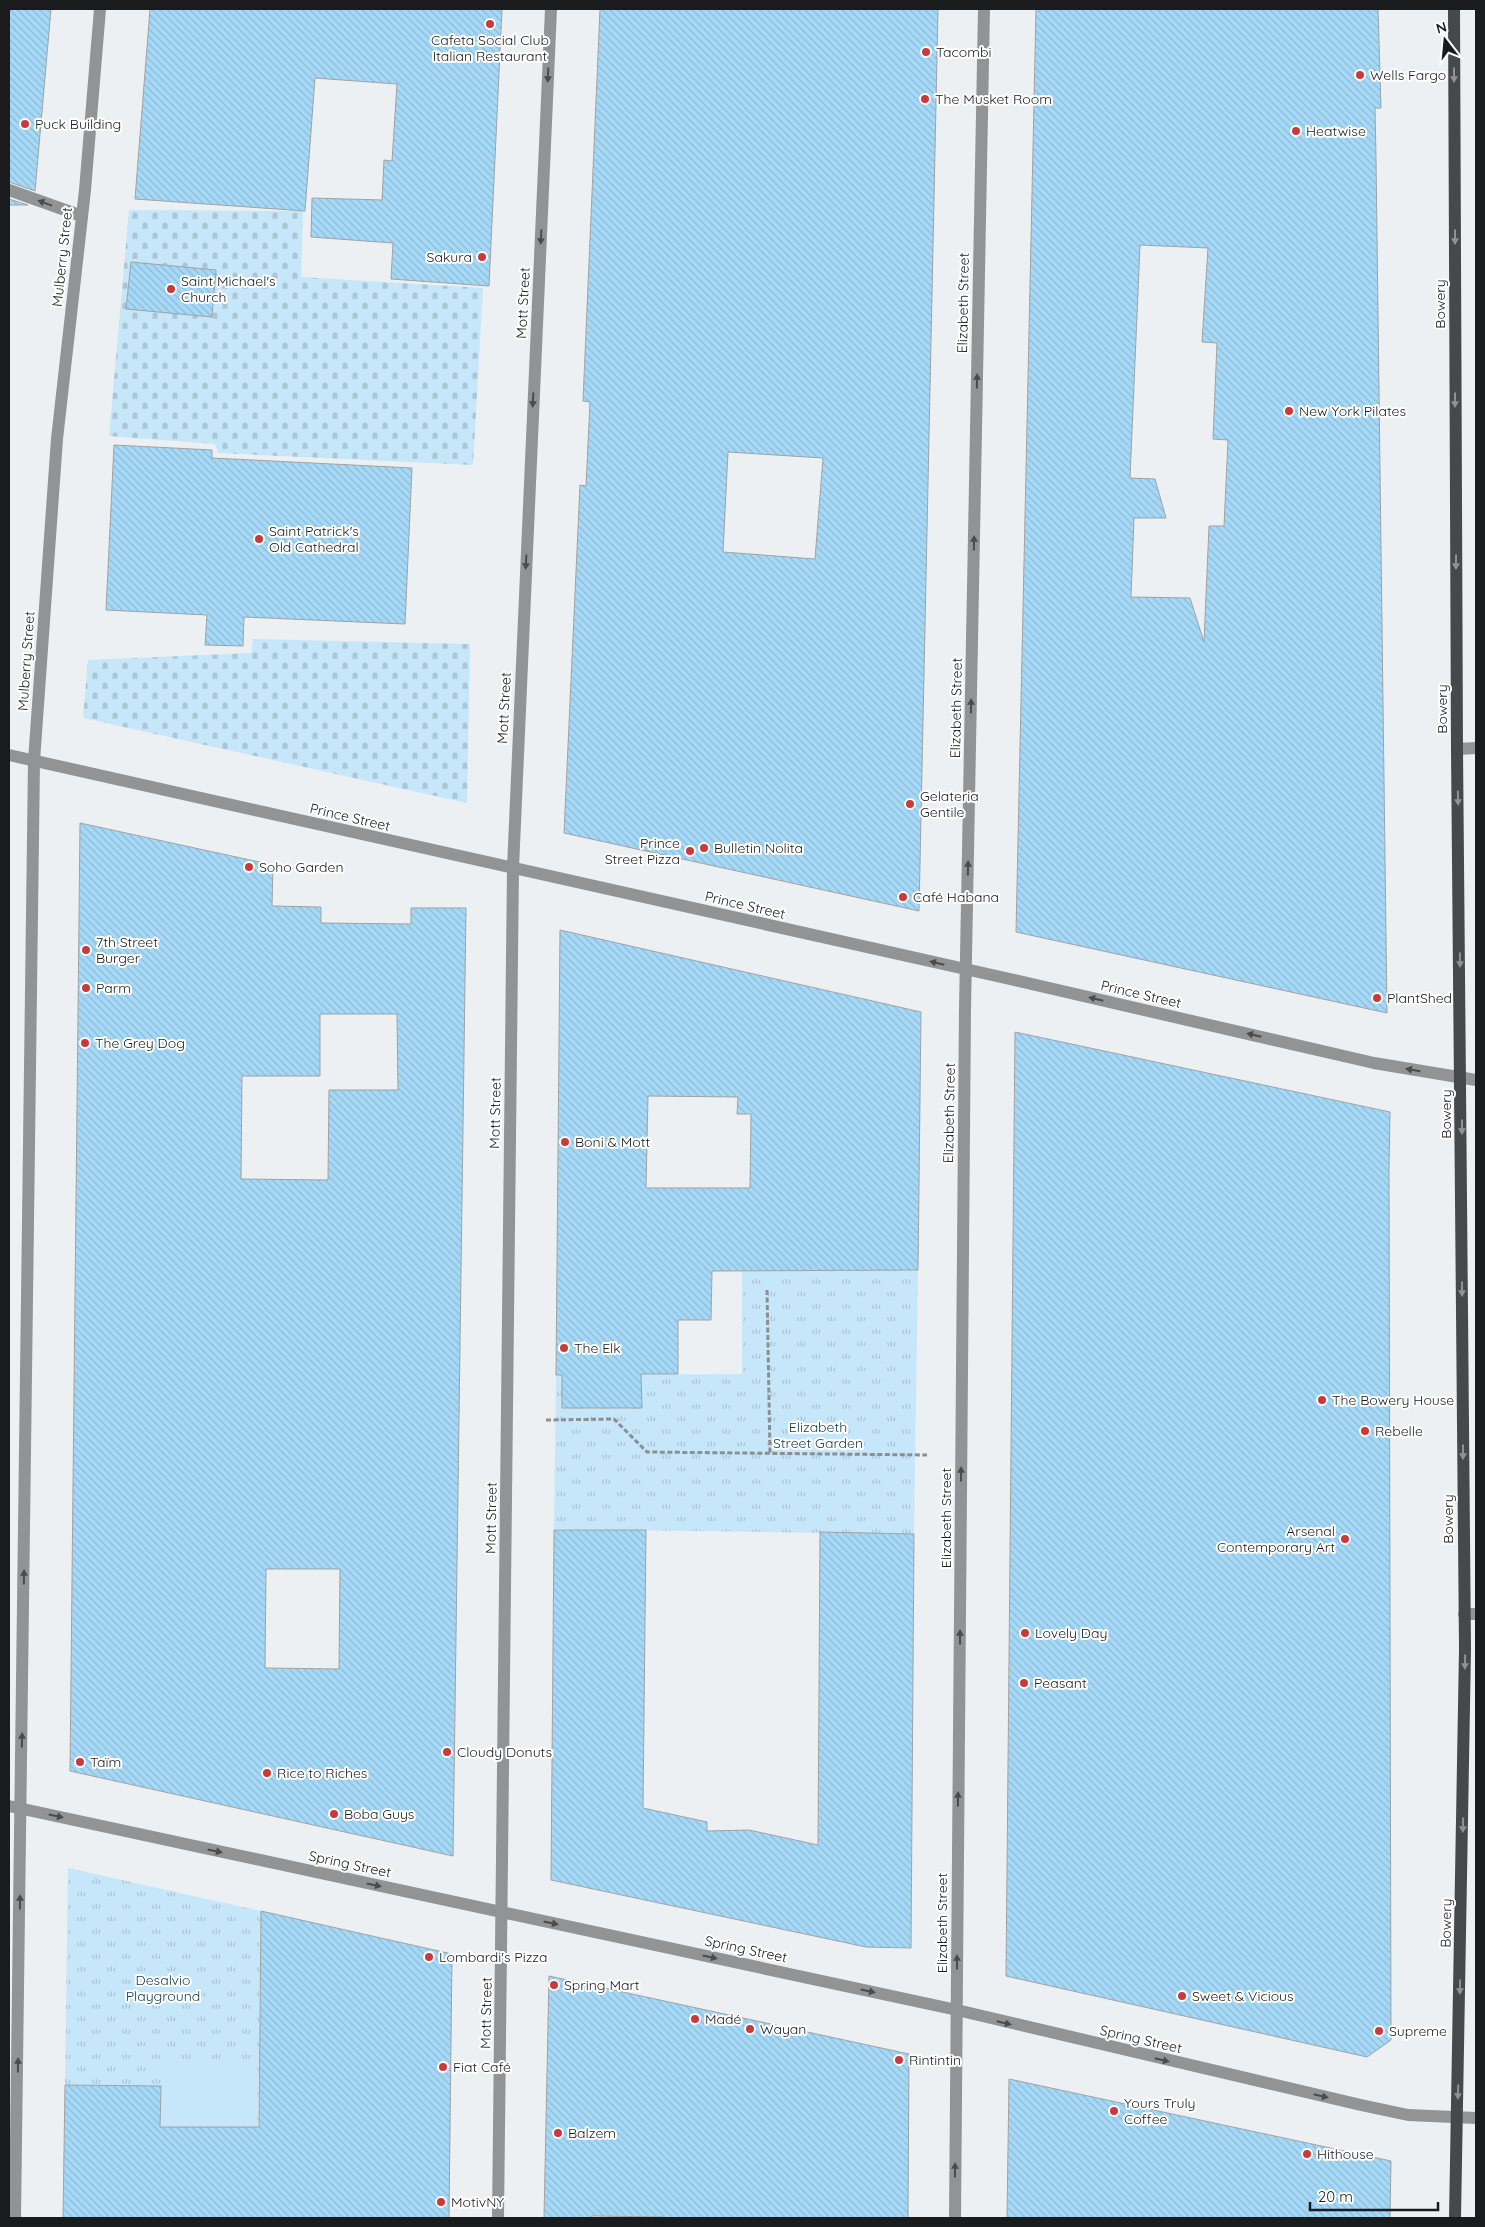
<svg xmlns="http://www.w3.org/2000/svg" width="1485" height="2227" font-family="Quicksand,sans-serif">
<defs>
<pattern id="cemetery-stones" width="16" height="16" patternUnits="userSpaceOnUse" patternTransform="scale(1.25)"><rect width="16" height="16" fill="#c6e6f9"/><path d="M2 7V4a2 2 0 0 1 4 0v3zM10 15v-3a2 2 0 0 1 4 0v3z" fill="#aac5d5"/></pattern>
<pattern id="park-tufts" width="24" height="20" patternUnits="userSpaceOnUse" patternTransform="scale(1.25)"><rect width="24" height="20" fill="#c6e6f9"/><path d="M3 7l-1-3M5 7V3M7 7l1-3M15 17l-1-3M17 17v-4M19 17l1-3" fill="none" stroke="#aac5d5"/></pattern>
<pattern id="building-back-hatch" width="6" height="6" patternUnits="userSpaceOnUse" patternTransform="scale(1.25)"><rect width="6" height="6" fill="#a5d9f7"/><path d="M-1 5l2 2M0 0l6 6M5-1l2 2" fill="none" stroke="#8dbad3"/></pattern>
</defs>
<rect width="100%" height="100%" fill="#ecf0f2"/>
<g fill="url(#cemetery-stones)">
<path d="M129 210 303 211 301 277 483 288 473 465 218 453 215 444 109 436Z"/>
<path d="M253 639 470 644 467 803 83 718 88 660 251 653Z"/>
</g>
<g fill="url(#park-tufts)">
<path d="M918 1270 914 1534 554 1529 556 1375 742 1374V1271Z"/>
<path d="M68 1868 261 1911 258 2127H160L161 2086 65 2085Z"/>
</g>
<path fill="#c6e6f9" d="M167 2059 253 2060V2126L166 2124Z"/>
<g fill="url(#building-back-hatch)" stroke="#9fa3a5" fill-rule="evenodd">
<path d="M9 9H51L35 191 9 182Z"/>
<path d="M150 9H502L489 286 391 279 393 243 311 237 312 198 382 200 384 160 392 161 397 84 315 78 305 211 135 199Z"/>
<path d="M600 9H938L919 911 564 833 580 485 586 486 590 402 583 401ZM728 452 823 458 815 559 723 552Z"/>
<path d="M1036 9H1378L1381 108H1375L1376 158 1387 1013 1016 932ZM1140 245 1208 248 1202 342 1217 343 1213 439 1228 440 1224 526H1209L1204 642 1190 598 1131 597 1134 518H1166L1155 479 1130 478Z"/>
<path d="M9 199 28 205H9Z"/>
<path d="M131 262 216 270 212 317 126 309Z"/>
<path d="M114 445 212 450V458L412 468 405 624 244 617 243 646 205 645 207 615 106 610Z"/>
<path d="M80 823 273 865 272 906 321 907V923L411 924V908H466L453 1856 70 1771ZM320 1014H397L398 1090H329L328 1180 241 1179 242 1076H320ZM266 1569H340L339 1669 265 1668Z"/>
<path d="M560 930 921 1012 918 1270 712 1271 711 1320H678V1374H641L642 1408H562V1375H556ZM648 1096 738 1097 737 1114H751L750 1188H646Z"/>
<path d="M1015 1032 1390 1112 1389 1168 1391 2040 1367 2057 1006 1976Z"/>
<path d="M554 1530H646L643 1808 707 1822V1831L749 1830 818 1845 820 1532 914 1534 911 1948 866 1947 551 1880Z"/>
<path d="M261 1911 452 1954 449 2218H63L65 2085 161 2086 160 2127H259Z"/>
<path d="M549 1976 909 2054 908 2218H665L662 2217 592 2216 589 2218H544Z"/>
<path d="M1009 2079 1391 2161 1390 2218H1007Z"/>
</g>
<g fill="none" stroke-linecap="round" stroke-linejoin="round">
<g stroke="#8c8f90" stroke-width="3" stroke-dasharray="5 2.5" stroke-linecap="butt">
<path d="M767 1290 770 1453"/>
<path d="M546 1420 614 1419 647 1452 927 1455"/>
</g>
<path stroke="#919394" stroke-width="12" d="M9 190 82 216"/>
<g stroke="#919394" stroke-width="12">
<path d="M1457 749 1476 748"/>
<path d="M9 755 1001 977 1374 1063 1476 1080"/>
<path d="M1464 1614H1476"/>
<path d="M9 1806 957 2010 1361 2105 1408 2115 1476 2118"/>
<path d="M15 2218 34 761 57 439 85 190 100 9"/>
<path d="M498 2218 513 868 551 9"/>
<path d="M955 2218 965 1009 984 9"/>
</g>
<path stroke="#46494a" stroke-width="12" d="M1454 9 1457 749 1465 1649 1455 2218"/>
</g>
<defs><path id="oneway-solid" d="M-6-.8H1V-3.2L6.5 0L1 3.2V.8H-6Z" transform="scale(1.25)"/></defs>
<g fill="#4a4b4c">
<use href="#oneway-solid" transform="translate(548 75) rotate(93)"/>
<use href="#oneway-solid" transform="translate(45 203) rotate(-160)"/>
<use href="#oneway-solid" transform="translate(541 237) rotate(93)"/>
<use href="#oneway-solid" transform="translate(977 381) rotate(-89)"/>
<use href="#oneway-solid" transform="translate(533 400) rotate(93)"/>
<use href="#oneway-solid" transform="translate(974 543) rotate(-89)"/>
<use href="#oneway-solid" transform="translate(526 562) rotate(93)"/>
<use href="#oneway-solid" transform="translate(971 706) rotate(-89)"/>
<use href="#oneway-solid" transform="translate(968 868) rotate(-89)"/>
<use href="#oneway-solid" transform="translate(937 963) rotate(-167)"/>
<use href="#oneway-solid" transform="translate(1096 999) rotate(-167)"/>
<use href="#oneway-solid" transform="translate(1254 1035) rotate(-167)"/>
<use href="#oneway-solid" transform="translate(1413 1070) rotate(-170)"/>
<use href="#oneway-solid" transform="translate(961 1474) rotate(-90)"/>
<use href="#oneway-solid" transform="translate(24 1577) rotate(-89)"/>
<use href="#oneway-solid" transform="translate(960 1637) rotate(-90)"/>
<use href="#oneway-solid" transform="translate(22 1740) rotate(-89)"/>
<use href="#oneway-solid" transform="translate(958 1799) rotate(-90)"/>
<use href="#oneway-solid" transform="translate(56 1816) rotate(12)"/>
<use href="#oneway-solid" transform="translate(215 1851) rotate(12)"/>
<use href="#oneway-solid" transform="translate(374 1885) rotate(12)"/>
<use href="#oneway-solid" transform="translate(20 1902) rotate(-89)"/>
<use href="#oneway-solid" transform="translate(551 1923) rotate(12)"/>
<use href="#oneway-solid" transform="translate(710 1957) rotate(12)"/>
<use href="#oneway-solid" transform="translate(957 1962) rotate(-90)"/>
<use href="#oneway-solid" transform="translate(868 1991) rotate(12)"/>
<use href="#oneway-solid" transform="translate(1004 2023) rotate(13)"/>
<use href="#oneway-solid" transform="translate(1162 2060) rotate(13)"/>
<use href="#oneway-solid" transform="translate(18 2065) rotate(-89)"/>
<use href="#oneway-solid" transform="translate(1321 2096) rotate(13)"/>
<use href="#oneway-solid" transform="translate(955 2170) rotate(-90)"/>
</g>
<g fill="#909292">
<use href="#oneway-solid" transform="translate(1454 75) rotate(90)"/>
<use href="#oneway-solid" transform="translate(1455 237) rotate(90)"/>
<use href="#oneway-solid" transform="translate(1455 400) rotate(90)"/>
<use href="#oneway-solid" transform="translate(1456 562) rotate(90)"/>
<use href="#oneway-solid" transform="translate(1458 798) rotate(89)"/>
<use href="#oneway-solid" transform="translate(1460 960) rotate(89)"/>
<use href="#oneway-solid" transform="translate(1462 1127) rotate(90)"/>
<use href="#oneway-solid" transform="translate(1462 1289) rotate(90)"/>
<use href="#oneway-solid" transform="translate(1463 1452) rotate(90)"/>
<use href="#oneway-solid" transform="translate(1465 1662) rotate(91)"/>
<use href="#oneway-solid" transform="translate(1463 1825) rotate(91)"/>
<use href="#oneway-solid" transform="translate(1460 1987) rotate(91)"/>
<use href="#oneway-solid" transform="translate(1458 2092) rotate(92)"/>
</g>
<g fill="#c93a3d" stroke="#fff" stroke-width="2">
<circle cx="490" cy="24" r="5"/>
<circle cx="926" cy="52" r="5"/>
<circle cx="1360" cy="75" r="5"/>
<circle cx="925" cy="99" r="5"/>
<circle cx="25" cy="124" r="5"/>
<circle cx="1296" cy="131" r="5"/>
<circle cx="482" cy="257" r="5"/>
<circle cx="171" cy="289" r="5"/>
<circle cx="1289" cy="411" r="5"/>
<circle cx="259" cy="539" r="5"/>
<circle cx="910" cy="804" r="5"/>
<circle cx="704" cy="848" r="5"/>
<circle cx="690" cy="851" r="5"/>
<circle cx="249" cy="867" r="5"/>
<circle cx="903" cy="897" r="5"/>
<circle cx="86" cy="950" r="5"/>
<circle cx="86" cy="988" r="5"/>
<circle cx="1377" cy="998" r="5"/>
<circle cx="85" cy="1043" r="5"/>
<circle cx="565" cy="1142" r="5"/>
<circle cx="564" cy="1348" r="5"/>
<circle cx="1322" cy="1400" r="5"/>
<circle cx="1365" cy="1431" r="5"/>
<circle cx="1345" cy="1539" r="5"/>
<circle cx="1025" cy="1633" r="5"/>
<circle cx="1024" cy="1683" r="5"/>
<circle cx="447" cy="1752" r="5"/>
<circle cx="80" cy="1762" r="5"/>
<circle cx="267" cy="1773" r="5"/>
<circle cx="334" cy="1814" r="5"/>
<circle cx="429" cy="1957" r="5"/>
<circle cx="554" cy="1985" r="5"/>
<circle cx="1182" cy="1996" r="5"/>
<circle cx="695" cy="2019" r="5"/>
<circle cx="750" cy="2029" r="5"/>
<circle cx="1379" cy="2031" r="5"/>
<circle cx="899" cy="2060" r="5"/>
<circle cx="443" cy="2067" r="5"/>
<circle cx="1114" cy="2111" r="5"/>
<circle cx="558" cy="2133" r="5"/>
<circle cx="1307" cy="2154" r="5"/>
<circle cx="441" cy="2202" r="5"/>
</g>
<g text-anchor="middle" stroke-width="4" stroke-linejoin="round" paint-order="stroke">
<g font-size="14" fill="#1a1b1c" stroke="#fff" text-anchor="start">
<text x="490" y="45" text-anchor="middle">Cafeta Social Club<tspan x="490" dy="16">Italian Restaurant</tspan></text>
<text x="936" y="57">Tacombi</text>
<text x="1370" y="80">Wells Fargo</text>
<text x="935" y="104">The Musket Room</text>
<text x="35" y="129">Puck Building</text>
<text x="1306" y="136">Heatwise</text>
<text x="472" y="262" text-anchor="end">Sakura</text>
<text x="181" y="286">Saint Michael's<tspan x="181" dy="16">Church</tspan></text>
<text x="1299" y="416">New York Pilates</text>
<text x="269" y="536">Saint Patrick's<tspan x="269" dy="16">Old Cathedral</tspan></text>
<text x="920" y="801">Gelateria<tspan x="920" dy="16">Gentile</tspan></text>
<text x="680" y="848" text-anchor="end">Prince<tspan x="680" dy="16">Street Pizza</tspan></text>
<text x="714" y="853">Bulletin Nolita</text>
<text x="259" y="872">Soho Garden</text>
<text x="913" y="902">Café Habana</text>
<text x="96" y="947">7th Street<tspan x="96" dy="16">Burger</tspan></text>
<text x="96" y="993">Parm</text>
<text x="1387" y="1003">PlantShed</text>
<text x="95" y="1048">The Grey Dog</text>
<text x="575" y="1147">Boni &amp; Mott</text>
<text x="574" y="1353">The Elk</text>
<text x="1332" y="1405">The Bowery House</text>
<text x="1375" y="1436">Rebelle</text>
<text x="1335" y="1536" text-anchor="end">Arsenal<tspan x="1335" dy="16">Contemporary Art</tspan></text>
<text x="1035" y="1638">Lovely Day</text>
<text x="1034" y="1688">Peasant</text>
<text x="457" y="1757">Cloudy Donuts</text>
<text x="90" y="1767">Taïm</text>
<text x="277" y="1778">Rice to Riches</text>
<text x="344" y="1819">Boba Guys</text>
<text x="439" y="1962">Lombardi's Pizza</text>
<text x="564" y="1990">Spring Mart</text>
<text x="1192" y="2001">Sweet &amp; Vicious</text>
<text x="705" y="2024">Madé</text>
<text x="760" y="2034">Wayan</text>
<text x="1389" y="2036">Supreme</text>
<text x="909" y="2065">Rintintin</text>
<text x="453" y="2072">Fiat Café</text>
<text x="1124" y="2108">Yours Truly<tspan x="1124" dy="16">Coffee</tspan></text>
<text x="568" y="2138">Balzem</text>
<text x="1317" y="2159">Hithouse</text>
<text x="451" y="2207">MotivNY</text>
</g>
<g font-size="14" fill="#1a1b1c" stroke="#fff">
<text transform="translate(62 257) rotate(-84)" y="5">Mulberry Street</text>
<text transform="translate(523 303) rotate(-87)" y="5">Mott Street</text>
<text transform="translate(963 303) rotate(-89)" y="5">Elizabeth Street</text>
<text transform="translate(1440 304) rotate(-90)" y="5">Bowery</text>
<text transform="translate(26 661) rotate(-86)" y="5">Mulberry Street</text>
<text transform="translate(504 708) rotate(-87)" y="5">Mott Street</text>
<text transform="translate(956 708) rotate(-89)" y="5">Elizabeth Street</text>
<text transform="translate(1442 709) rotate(-90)" y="5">Bowery</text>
<text transform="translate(350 817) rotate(13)" y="5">Prince Street</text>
<text transform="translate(745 905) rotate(13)" y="5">Prince Street</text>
<text transform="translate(1141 994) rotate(13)" y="5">Prince Street</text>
<text transform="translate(495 1113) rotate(-89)" y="5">Mott Street</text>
<text transform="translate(949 1113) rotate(-89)" y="5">Elizabeth Street</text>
<text transform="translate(1446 1114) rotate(-90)" y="5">Bowery</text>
<text transform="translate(491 1518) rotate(-89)" y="5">Mott Street</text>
<text transform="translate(946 1518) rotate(-90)" y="5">Elizabeth Street</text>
<text transform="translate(1448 1519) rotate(-90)" y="5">Bowery</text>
<text transform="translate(350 1864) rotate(12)" y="5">Spring Street</text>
<text transform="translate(942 1923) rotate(-90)" y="5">Elizabeth Street</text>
<text transform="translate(1446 1923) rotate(-89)" y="5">Bowery</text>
<text transform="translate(746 1949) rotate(12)" y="5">Spring Street</text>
<text transform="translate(486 2013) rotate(-89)" y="5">Mott Street</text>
<text transform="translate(1141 2039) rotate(13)" y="5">Spring Street</text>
</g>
<g font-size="14" fill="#123b50" stroke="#fff">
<text x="818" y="1432">Elizabeth<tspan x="818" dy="16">Street Garden</tspan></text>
<text x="163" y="1985">Desalvio<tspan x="163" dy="16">Playground</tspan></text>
</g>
</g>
<rect width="1485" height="2227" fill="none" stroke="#1a1b1c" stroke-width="20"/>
<g transform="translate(1445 40) rotate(344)" stroke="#ffffff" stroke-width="4" paint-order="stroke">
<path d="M0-4L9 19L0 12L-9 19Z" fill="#1a1b1c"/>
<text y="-8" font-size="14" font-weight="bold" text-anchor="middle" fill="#1a1b1c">N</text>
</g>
<path d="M1310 2202v8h128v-8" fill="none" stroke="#1a1b1c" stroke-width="2.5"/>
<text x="1318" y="2202" font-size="15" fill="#1a1b1c" stroke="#ffffff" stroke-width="4" paint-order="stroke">20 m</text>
</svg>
